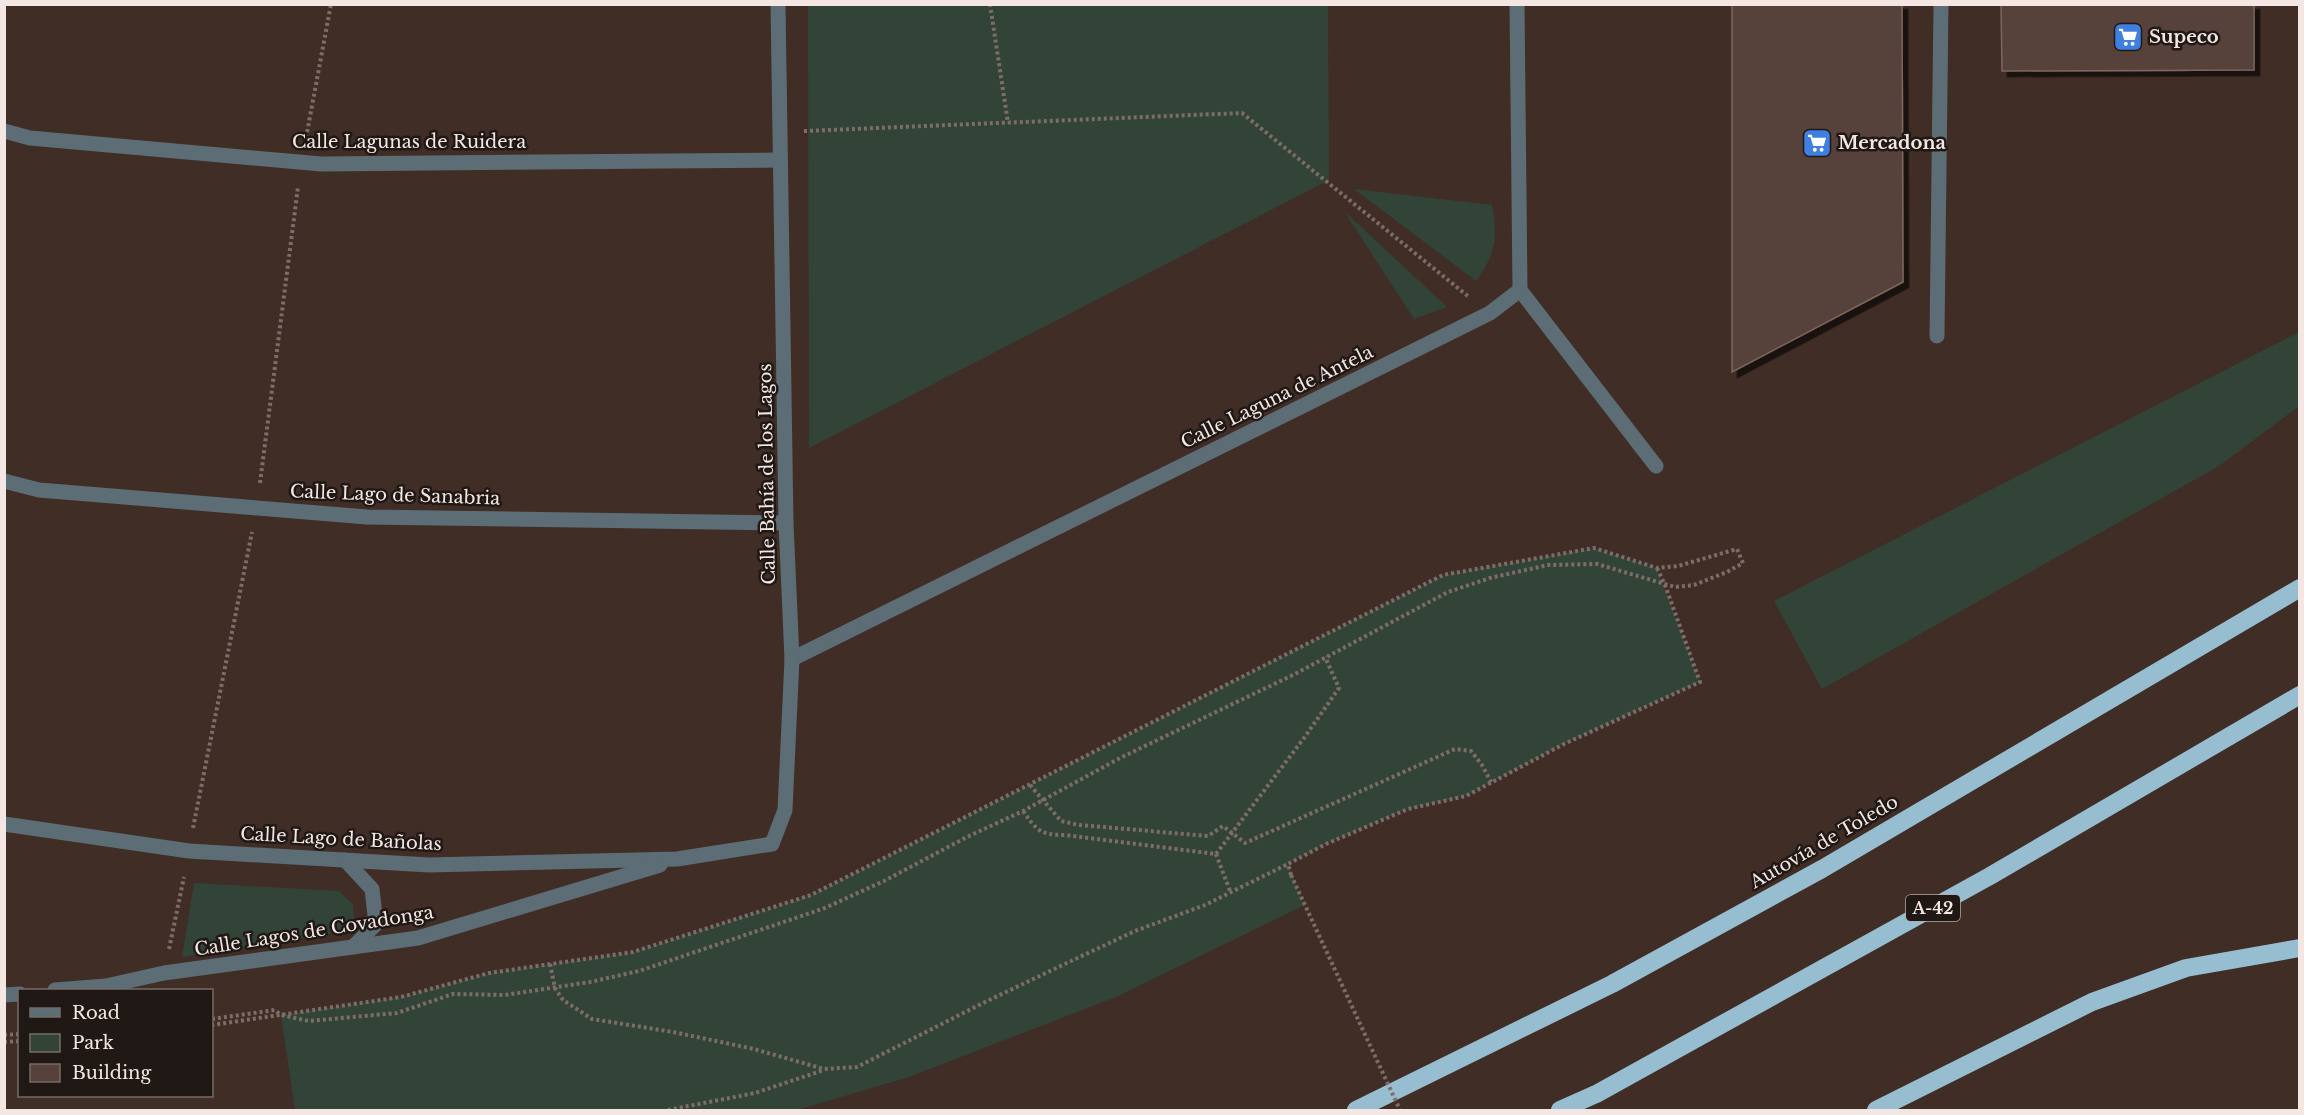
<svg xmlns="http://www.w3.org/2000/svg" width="2304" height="1115" font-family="'Libre Baskerville',serif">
<defs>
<filter id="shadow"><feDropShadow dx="5.5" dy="5.5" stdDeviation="0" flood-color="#0009"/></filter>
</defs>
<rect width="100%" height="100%" fill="#402d26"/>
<g fill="#324437">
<path d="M808 5H1328L1329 180 809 448Z"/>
<path d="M1354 189 1492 205C1498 238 1496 253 1476 281Z"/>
<path d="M1344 211 1447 307 1414 319Z"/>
<path d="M2299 332V406L2219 466 1822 689 1774 601Z"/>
<path d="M1594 548 1657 568 1700 682 1564 744 1466 796 1408 809 1326 844 1288 864 1305 905 1116 997 909 1077 797 1110H295L281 1015 401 997 489 973 633 952 811 895 1443 575Z"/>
<path d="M194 883 339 891 353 905 354 919 345 931 182 957Z"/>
</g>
<g fill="#56423a" stroke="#7b665e" stroke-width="1.5" filter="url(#shadow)">
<path d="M1732 4H1902L1903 282 1732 372Z"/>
<path d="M2001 4H2254V70L2002 71Z"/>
</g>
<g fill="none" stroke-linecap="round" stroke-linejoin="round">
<g stroke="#7e6d67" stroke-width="4" stroke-dasharray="3 3" stroke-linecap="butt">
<path d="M990 4 1008 123"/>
<path d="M804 131 1242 113 1469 297"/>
<path d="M306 138 331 4"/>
<path d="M260 483 298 187"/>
<path d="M1030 785 1061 821 1079 825 1208 836 1223 826 1245 843 1455 749 1471 751 1482 765 1491 782"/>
<path d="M1023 811C1037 831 1041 835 1065 835L1216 854 1304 738 1339 688 1325 657"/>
<path d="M193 828 252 532"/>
<path d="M1216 854 1230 891"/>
<path d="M1291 875 1288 864 1326 844 1408 809 1466 796 1564 744 1700 682 1665 585 1657 568"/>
<path d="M169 949 184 877"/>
<path d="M550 964 555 988 563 1000 592 1019 673 1032 754 1049 824 1069 857 1067 983 1003 1069 962 1135 931 1205 905 1288 864"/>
<path d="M212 1019 275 1010 281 1015 309 1021 397 1013 453 994 505 995 590 982 639 971 825 908 884 881 967 837 1023 811 1120 758 1293 675 1448 592 1490 578 1548 565 1597 564 1675 587 1694 585 1727 572 1743 563 1737 549 1678 566 1657 568 1594 548 1443 575 811 895 633 952 489 973 401 997 212 1025"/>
<path d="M4 1035 20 1034"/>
<path d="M4 1042 20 1041"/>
<path d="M668 1110 755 1093 824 1070"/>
</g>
<g stroke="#5d6d75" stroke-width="15">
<path d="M4 131 30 138 321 164 780 160"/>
<path d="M1520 290 1656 466"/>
<path d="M1937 336 1941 4"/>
<path d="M4 481 39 490 367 517 786 523"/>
<path d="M792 659 1490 313 1520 290 1517 4"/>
<path d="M4 824 189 851 429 865 677 859 772 844 785 810 792 659 786 523 778 4"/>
<path d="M345 860 372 889 376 924 353 947"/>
<path d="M55 990 106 986 164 973 418 938 660 865"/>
<path d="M4 995 20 994"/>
</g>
<g stroke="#96bdd0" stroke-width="18">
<path d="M1356 1110 1612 984 1822 869 2300 588"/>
<path d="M1560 1110 1596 1094 1990 876 2300 695"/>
<path d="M1876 1110 2092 1002 2186 968 2300 948"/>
</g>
<path stroke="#7e6d67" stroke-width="4" stroke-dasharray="3 3" stroke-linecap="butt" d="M1291 875 1400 1110"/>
</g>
<defs>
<g id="supermarket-square" transform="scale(1.5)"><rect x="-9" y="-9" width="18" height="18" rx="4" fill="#3f7fe0" stroke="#201815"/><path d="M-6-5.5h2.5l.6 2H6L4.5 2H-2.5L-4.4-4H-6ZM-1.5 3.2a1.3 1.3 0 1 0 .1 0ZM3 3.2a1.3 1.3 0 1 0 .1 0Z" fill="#fff"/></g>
</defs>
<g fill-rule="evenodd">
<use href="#supermarket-square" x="2128" y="37"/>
<use href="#supermarket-square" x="1817" y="143"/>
</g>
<g text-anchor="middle" stroke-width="5" stroke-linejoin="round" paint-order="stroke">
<rect fill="#201815" stroke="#b4a9a5" stroke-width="1.5" x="1906" y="895" width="54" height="26" rx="4.5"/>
<g font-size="16" font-weight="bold" fill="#f4e7e3">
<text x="1933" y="914">A-42</text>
</g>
<g font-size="18" font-weight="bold" fill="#f4e7e3" stroke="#201815" text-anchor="start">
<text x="2149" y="43">Supeco</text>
<text x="1838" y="149">Mercadona</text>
</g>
<g font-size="18" fill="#f4e7e3" stroke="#201815">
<text x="409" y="148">Calle Lagunas de Ruidera</text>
<text transform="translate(1277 397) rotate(-26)" y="6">Calle Laguna de Antela</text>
<text transform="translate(767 474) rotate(-91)" y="6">Calle Bahía de los Lagos</text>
<text transform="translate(395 495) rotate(2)" y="6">Calle Lago de Sanabria</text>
<text transform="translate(341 839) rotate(3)" y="6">Calle Lago de Bañolas</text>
<text transform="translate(1824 842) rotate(-30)" y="6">Autovía de Toledo</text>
<text transform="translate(314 931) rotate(-9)" y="6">Calle Lagos de Covadonga</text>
</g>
</g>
<rect width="2304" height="1115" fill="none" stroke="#f4e7e3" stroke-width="12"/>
<rect x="18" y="989" width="195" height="108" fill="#201815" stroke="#756b67" stroke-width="1.5"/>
<rect x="30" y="1008" width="30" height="9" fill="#5d6d75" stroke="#756b67" stroke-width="1.5"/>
<text x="72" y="1019" font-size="18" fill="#f4e7e3">Road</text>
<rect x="30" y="1034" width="30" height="18" fill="#324437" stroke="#756b67" stroke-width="1.5"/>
<text x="72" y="1049" font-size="18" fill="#f4e7e3">Park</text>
<rect x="30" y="1064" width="30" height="18" fill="#56423a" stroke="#756b67" stroke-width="1.5"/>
<text x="72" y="1079" font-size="18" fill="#f4e7e3">Building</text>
</svg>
